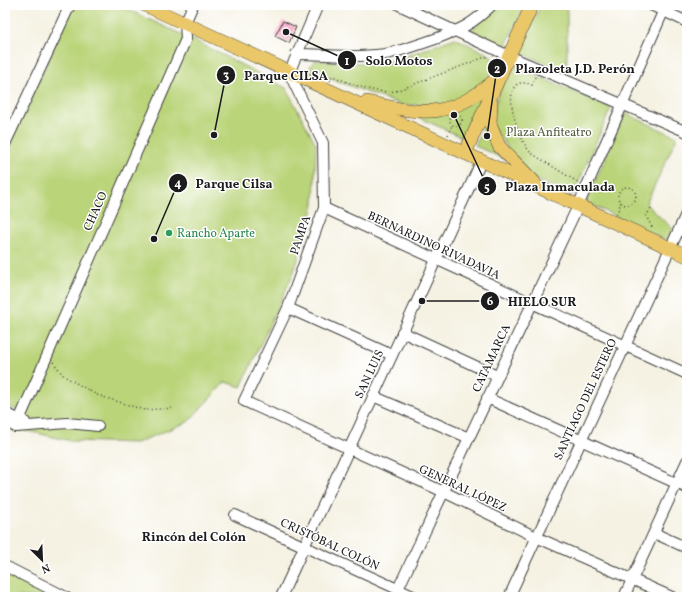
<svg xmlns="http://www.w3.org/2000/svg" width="692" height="602" font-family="Vollkorn,serif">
<rect width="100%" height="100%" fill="#fff"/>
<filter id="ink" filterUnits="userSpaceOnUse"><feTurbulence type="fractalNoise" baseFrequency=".025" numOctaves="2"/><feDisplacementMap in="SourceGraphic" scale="8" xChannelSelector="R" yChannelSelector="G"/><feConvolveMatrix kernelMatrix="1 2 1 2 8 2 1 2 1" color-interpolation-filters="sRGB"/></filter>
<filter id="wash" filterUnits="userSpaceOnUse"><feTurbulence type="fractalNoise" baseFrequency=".012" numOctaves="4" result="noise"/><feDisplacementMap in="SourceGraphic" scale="16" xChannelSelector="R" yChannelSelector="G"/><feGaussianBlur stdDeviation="0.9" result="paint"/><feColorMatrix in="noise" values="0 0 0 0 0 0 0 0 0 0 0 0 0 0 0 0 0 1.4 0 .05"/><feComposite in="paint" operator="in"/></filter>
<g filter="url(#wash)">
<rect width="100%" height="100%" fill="#f5f2e3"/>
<g fill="#bad479" stroke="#6b784a">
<path d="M73 5H118L196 41 286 88 316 144 314 205 294 272 241 387 225 382 188 422 136 443 71 441 23 430 28 416 5 404V156Z"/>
<path d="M496 5H525L505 47 471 31Z"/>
<path d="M541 5H567V73L518 52Z"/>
<path d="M455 38 492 56V73L485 82 448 105H402L312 72 310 67 315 60 374 64 393 61Z"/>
<path d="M512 65 611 108 573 195 529 177 490 123 498 94Z"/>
<path d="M486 92 464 138 411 114Z"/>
<path d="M625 113 677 137 646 204 673 229 667 241 586 202Z"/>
<path d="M488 118 507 160 475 146Z"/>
<path d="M5 573 51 597H5Z"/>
</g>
<g id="blocks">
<path fill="#f6a3c5" d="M283 21 296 27 289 43 275 36Z"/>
</g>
</g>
<g filter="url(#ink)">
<use href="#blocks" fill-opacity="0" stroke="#3d3c3a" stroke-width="1"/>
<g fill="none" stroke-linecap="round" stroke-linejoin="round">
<g stroke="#3d3c3a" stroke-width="12">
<g id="minor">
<path d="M318 5 289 73 323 143 324 208 288 308 244 401 444 492 536 537 672 597"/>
<path d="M399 5 509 56 687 132"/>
<path d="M651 5 687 22"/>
<path d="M296 54C327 54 361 59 391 53 406 49 421 44 435 39 460 30 473 24 492 5"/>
<path d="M5 144 70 5"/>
<path d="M324 208 687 374"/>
<path d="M288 308 392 355"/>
<path d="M402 332 497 376"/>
<path d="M373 396 469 438"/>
<path d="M487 398 687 488"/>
<path d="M5 413 25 422"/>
<path d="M5 422 16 427 67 423 98 426"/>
<path d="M16 427 186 39 185 23 193 5"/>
<path d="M235 515 415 597"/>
<path d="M654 533 687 548"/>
<path d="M5 566 66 597"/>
<path d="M398 589 578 206 666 5"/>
<path d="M281 597 481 162"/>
<path d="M509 597 687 212"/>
<path d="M624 597 687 461"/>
</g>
</g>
<g stroke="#3d3c3a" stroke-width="14">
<g id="major">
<path d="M145 5 687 256"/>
<path d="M367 102C428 116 451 119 501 75"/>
<path d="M491 103 490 123 499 146 534 182"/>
<path d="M465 153 532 5"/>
</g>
</g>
<g stroke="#3d3c3a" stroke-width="1.5" stroke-dasharray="1 3" stroke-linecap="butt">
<path d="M535 77 532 85C494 70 518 141 531 153L579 183"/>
<path d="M330 81 332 76C353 84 373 94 396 91L488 56"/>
<circle cx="456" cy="120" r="6"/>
<path d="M448 135 452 125"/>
<circle cx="627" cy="196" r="9"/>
<path d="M651 209 646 216 653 229"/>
<path d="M617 214 621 202"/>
<path d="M53 362 64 376 97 395 144 410 174 408"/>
</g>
<use href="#minor" stroke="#fff" stroke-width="10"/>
<use href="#major" stroke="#eac769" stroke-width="13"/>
</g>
</g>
<circle fill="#2e9e5b" stroke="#fff" stroke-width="1.5" cx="169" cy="233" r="4"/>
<g text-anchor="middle" stroke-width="3" stroke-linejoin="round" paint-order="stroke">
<g font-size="12" fill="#535c3d" stroke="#fff">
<text x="549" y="136">Plaza Anfiteatro</text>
</g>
<g font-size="12" fill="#1c1c1c" stroke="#fff">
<text transform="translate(95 211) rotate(-66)" y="4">CHACO</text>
<text transform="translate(300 235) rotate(-71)" y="4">PAMPA</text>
<text transform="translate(434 245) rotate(25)" y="4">BERNARDINO RIVADAVIA</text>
<text transform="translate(491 358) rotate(-65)" y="4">CATAMARCA</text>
<text transform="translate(369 374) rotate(-65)" y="4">SAN LUIS</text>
<text transform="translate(585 399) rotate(-65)" y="4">SANTIAGO DEL ESTERO</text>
<text transform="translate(463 488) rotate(25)" y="4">GENERAL LÓPEZ</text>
<text transform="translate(330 544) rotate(25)" y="4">CRISTÓBAL COLÓN</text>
</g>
<g font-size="12" fill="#27864d" stroke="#fff" text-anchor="start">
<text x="177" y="237">Rancho Aparte</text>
</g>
<g font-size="13" font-weight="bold" fill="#1c1c1c" stroke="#fff">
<text x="194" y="541">Rincón del Colón</text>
</g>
</g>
<path fill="none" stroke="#1c1c1c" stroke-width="1.5" d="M286 32L347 60M487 136L497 68M214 135L226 75M154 239L178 183M454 115L487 186M422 301L490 301"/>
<g fill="#1c1c1c" stroke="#fff" stroke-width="1.5">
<circle cx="286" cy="32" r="4"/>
<circle cx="487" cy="136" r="4"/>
<circle cx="214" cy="135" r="4"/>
<circle cx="154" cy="239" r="4"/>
<circle cx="454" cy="115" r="4"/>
<circle cx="422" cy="301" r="4"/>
<circle cx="347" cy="60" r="10"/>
<circle cx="497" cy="68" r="10"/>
<circle cx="226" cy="75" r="10"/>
<circle cx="178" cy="183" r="10"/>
<circle cx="487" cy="186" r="10"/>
<circle cx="490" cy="301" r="10"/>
</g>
<g font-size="12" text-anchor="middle" font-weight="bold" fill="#fff">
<text x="347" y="65">1</text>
<text x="497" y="73">2</text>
<text x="226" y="79">3</text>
<text x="178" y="187">4</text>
<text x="487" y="191">5</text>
<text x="490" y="305">6</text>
</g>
<g font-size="13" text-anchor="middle" font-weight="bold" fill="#1c1c1c" stroke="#fff" stroke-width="3" stroke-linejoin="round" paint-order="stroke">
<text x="399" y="65">Solo Motos</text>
<text x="575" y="73">Plazoleta J.D. Perón</text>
<text x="286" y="80">Parque CILSA</text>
<text x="234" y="188">Parque Cilsa</text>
<text x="560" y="191">Plaza Inmaculada</text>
<text x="542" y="306">HIELO SUR</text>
</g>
<rect width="692" height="602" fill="none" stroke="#fff" stroke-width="20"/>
<g transform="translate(42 560) rotate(156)" stroke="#ffffff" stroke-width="3" paint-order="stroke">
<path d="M0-3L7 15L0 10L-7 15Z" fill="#1c1c1c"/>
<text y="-6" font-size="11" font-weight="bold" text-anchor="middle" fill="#1c1c1c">N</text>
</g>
</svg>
